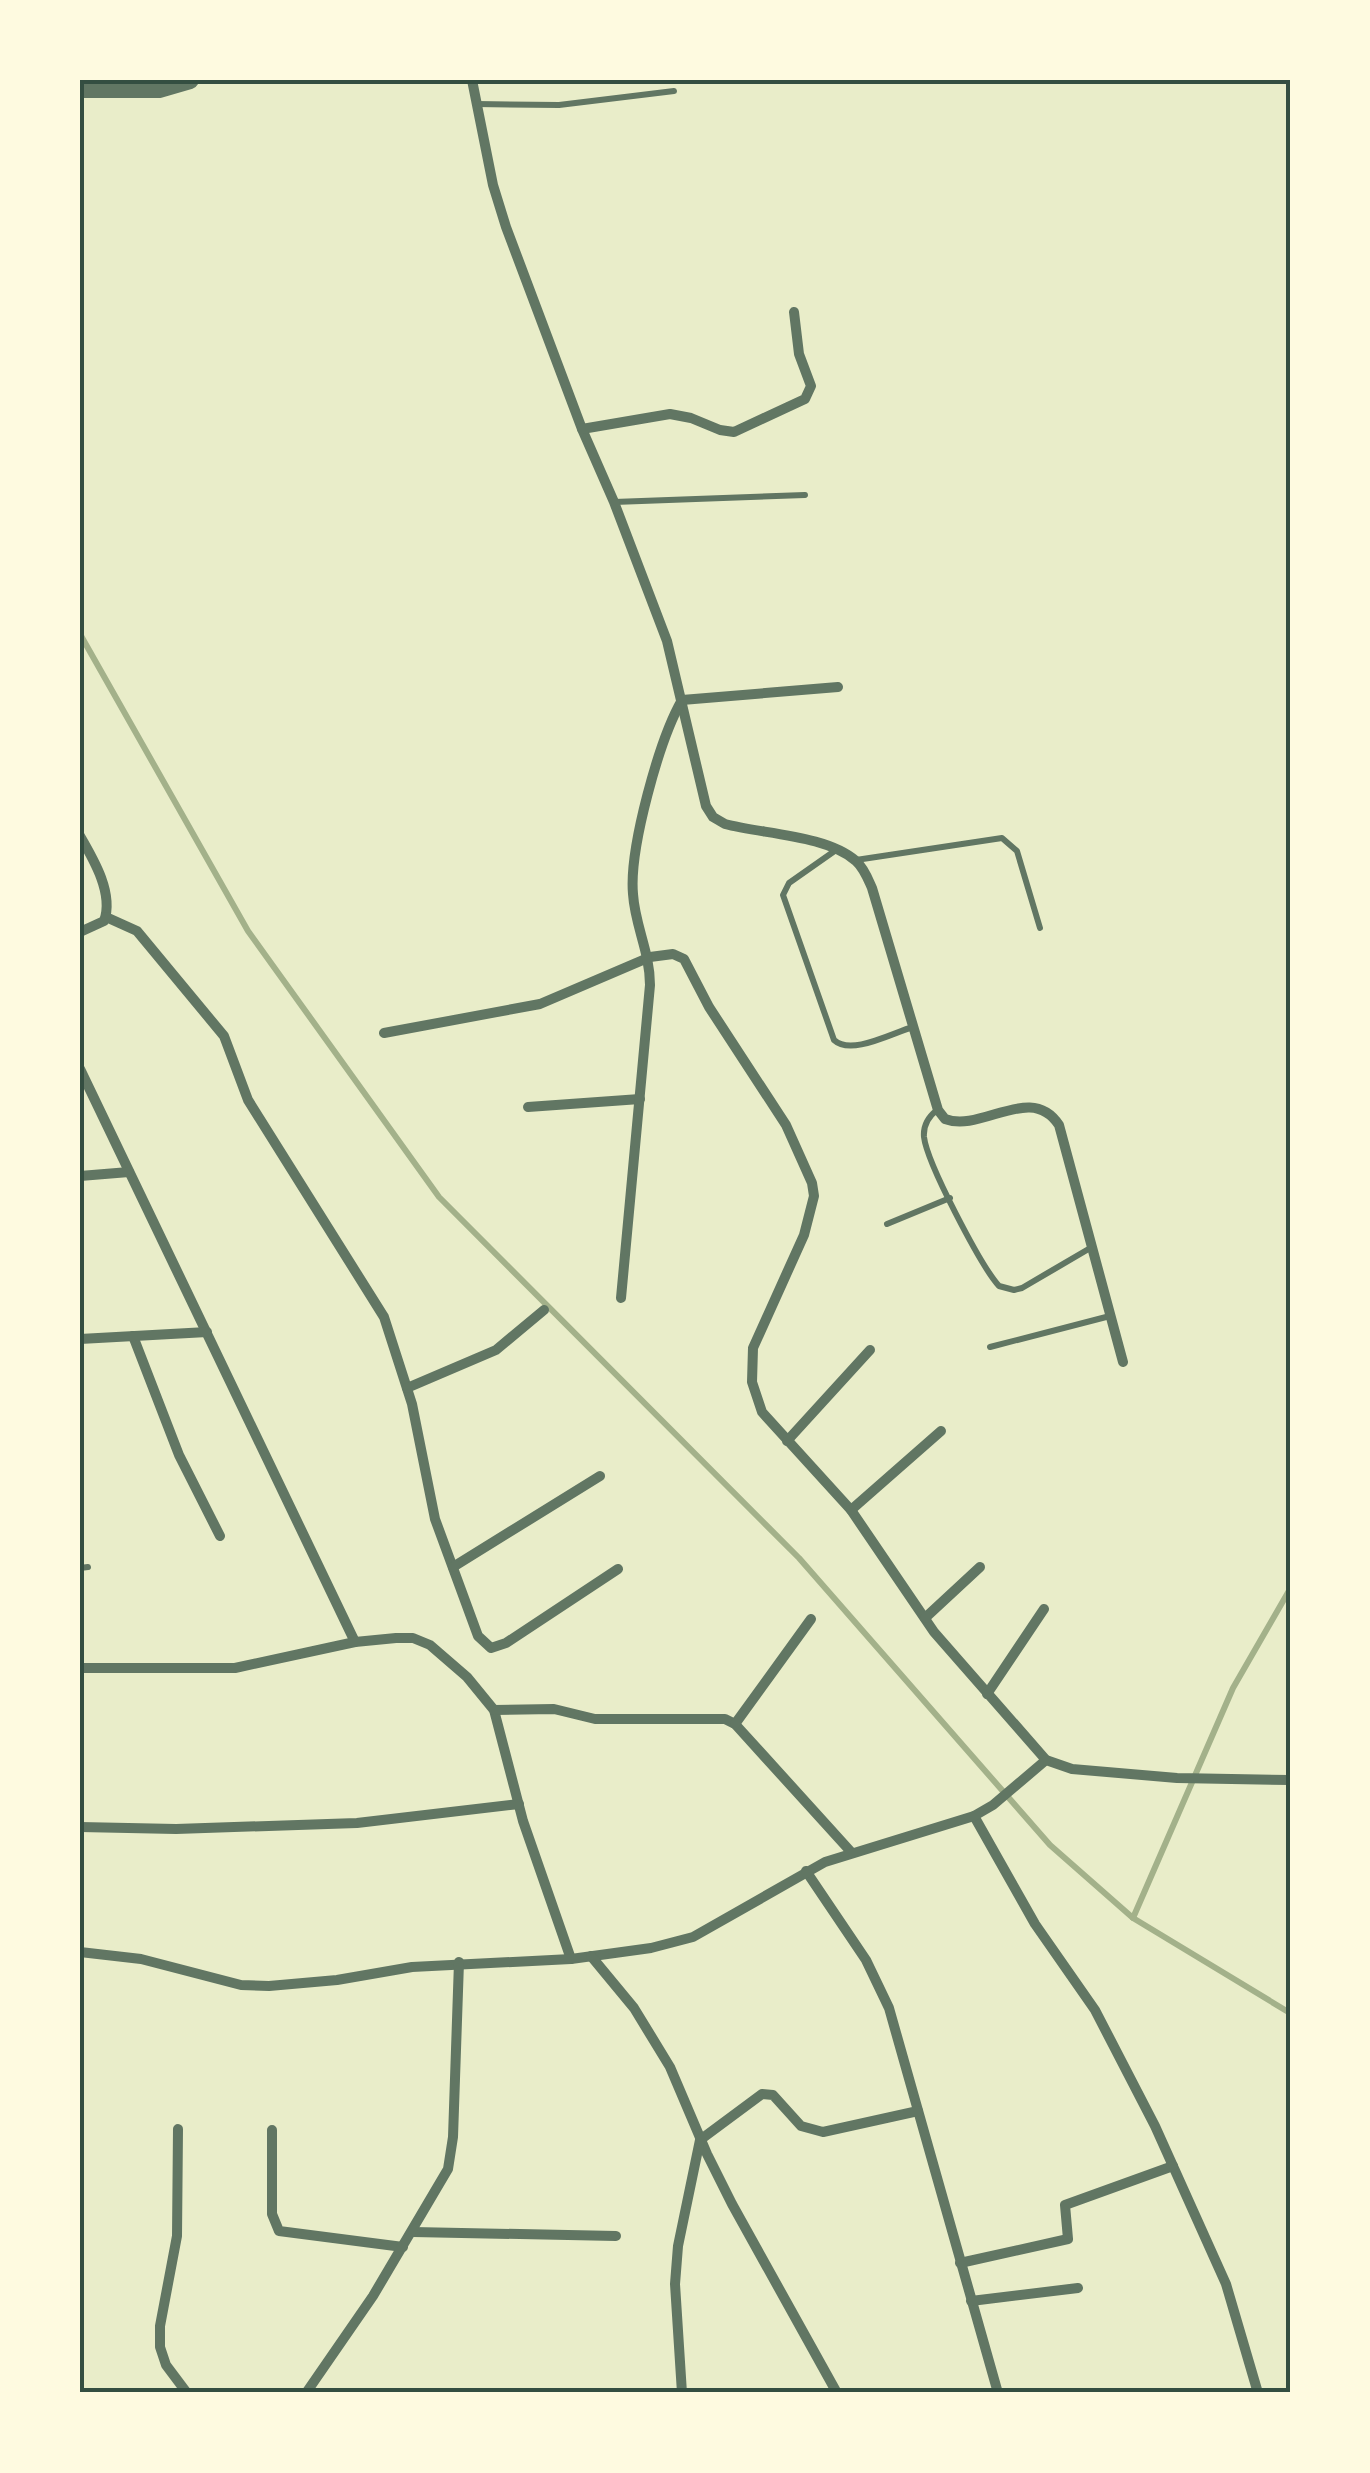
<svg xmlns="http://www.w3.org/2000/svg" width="1370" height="2473" font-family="'Work Sans',sans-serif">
<rect width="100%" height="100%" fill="#e9edc9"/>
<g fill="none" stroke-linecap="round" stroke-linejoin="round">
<g stroke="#a3b18a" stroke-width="6">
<path d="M80 634 248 931 439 1197 799 1558 1050 1845 1133 1918 1290 2013"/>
<path d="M1133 1918 1233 1688 1290 1589"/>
</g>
<g stroke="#617663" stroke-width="6">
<path d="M476 104 559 105 674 91"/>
<path d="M614 502 805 495"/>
<path d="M836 850 789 883 783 895 834 1040C851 1056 892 1033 913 1027"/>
<path d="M856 860 1002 838 1017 851 1040 928"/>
<path d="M937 1110C928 1117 923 1125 924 1137 927 1163 981 1266 999 1286L1014 1290 1022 1288 1092 1247"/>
<path d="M887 1224 950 1198"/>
<path d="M990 1347 1110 1316"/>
<path d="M80 1568 88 1567"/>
</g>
<g stroke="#617663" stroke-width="10">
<path d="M472 80 493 185 506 227 582 429 614 502 667 641 706 806 713 817 725 824C762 834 827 835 856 861 864 868 868 879 872 888L938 1110 945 1119C982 1133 1031 1082 1059 1125L1123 1362"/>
<path d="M582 429 670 414 691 418 720 430 734 432 805 399 811 386 799 354 794 312"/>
<path d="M80 836C94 860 114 894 104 921L80 932"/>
<path d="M106 917 137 931 224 1036 248 1100 384 1317 412 1404 435 1519 478 1636 491 1648 506 1643 618 1569"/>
<path d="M384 1033 540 1004 650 957 673 954 684 959 709 1007 786 1125 812 1183 814 1196 804 1235 753 1348 752 1382 762 1412 851 1510 934 1632 1046 1760 1072 1769 1177 1778 1290 1780"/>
<path d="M80 1069 355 1642"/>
<path d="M528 1107 640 1099"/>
<path d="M80 1176 129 1172"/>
<path d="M621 1298 650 985C650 952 635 926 633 894 629 849 659 740 682 700L838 687"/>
<path d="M133 1336 179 1455 220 1536"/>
<path d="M80 1339 207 1332"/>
<path d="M407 1388 496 1350 544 1310"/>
<path d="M787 1441 870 1350"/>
<path d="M851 1510 941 1431"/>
<path d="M453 1567 600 1476"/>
<path d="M925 1618 980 1567"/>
<path d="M80 1668H235L355 1642 396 1638H413L430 1645 467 1677 494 1710 523 1821 571 1959"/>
<path d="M987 1694 1044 1609"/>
<path d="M494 1710 554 1709 595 1719H725L735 1724 852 1853"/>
<path d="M735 1724 811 1619"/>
<path d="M974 1816 1035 1924 1095 2010 1155 2126 1226 2284 1258 2393"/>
<path d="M80 1827 176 1829 357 1823 519 1804"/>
<path d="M806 1871 866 1960 889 2008 998 2393"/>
<path d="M80 1952 141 1959 241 1985 269 1986 337 1980 412 1967 571 1959 651 1948 693 1937 825 1862 974 1816 993 1805 1046 1760"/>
<path d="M591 1956 634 2008 670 2067 707 2154 732 2204 837 2393"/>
<path d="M178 2129 177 2236 160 2326V2347L166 2365 187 2393"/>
<path d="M272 2130V2214L279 2231 403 2247"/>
<path d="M413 2232 616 2236"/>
<path d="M960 2263 1068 2239 1065 2205 1173 2166"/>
<path d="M971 2301 1078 2288"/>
<path d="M306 2393 373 2296 448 2169 453 2137 459 1962"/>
<path d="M682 2393 675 2284 678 2246 700 2140 762 2094 773 2095 801 2126 823 2132 918 2111"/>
</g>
<path stroke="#617663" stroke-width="18" d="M80 89H159L190 80"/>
</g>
<rect width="1370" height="2473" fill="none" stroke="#fefae0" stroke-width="165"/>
<rect x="82" y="82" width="1206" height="2308" fill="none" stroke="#344e41" stroke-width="4"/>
</svg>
